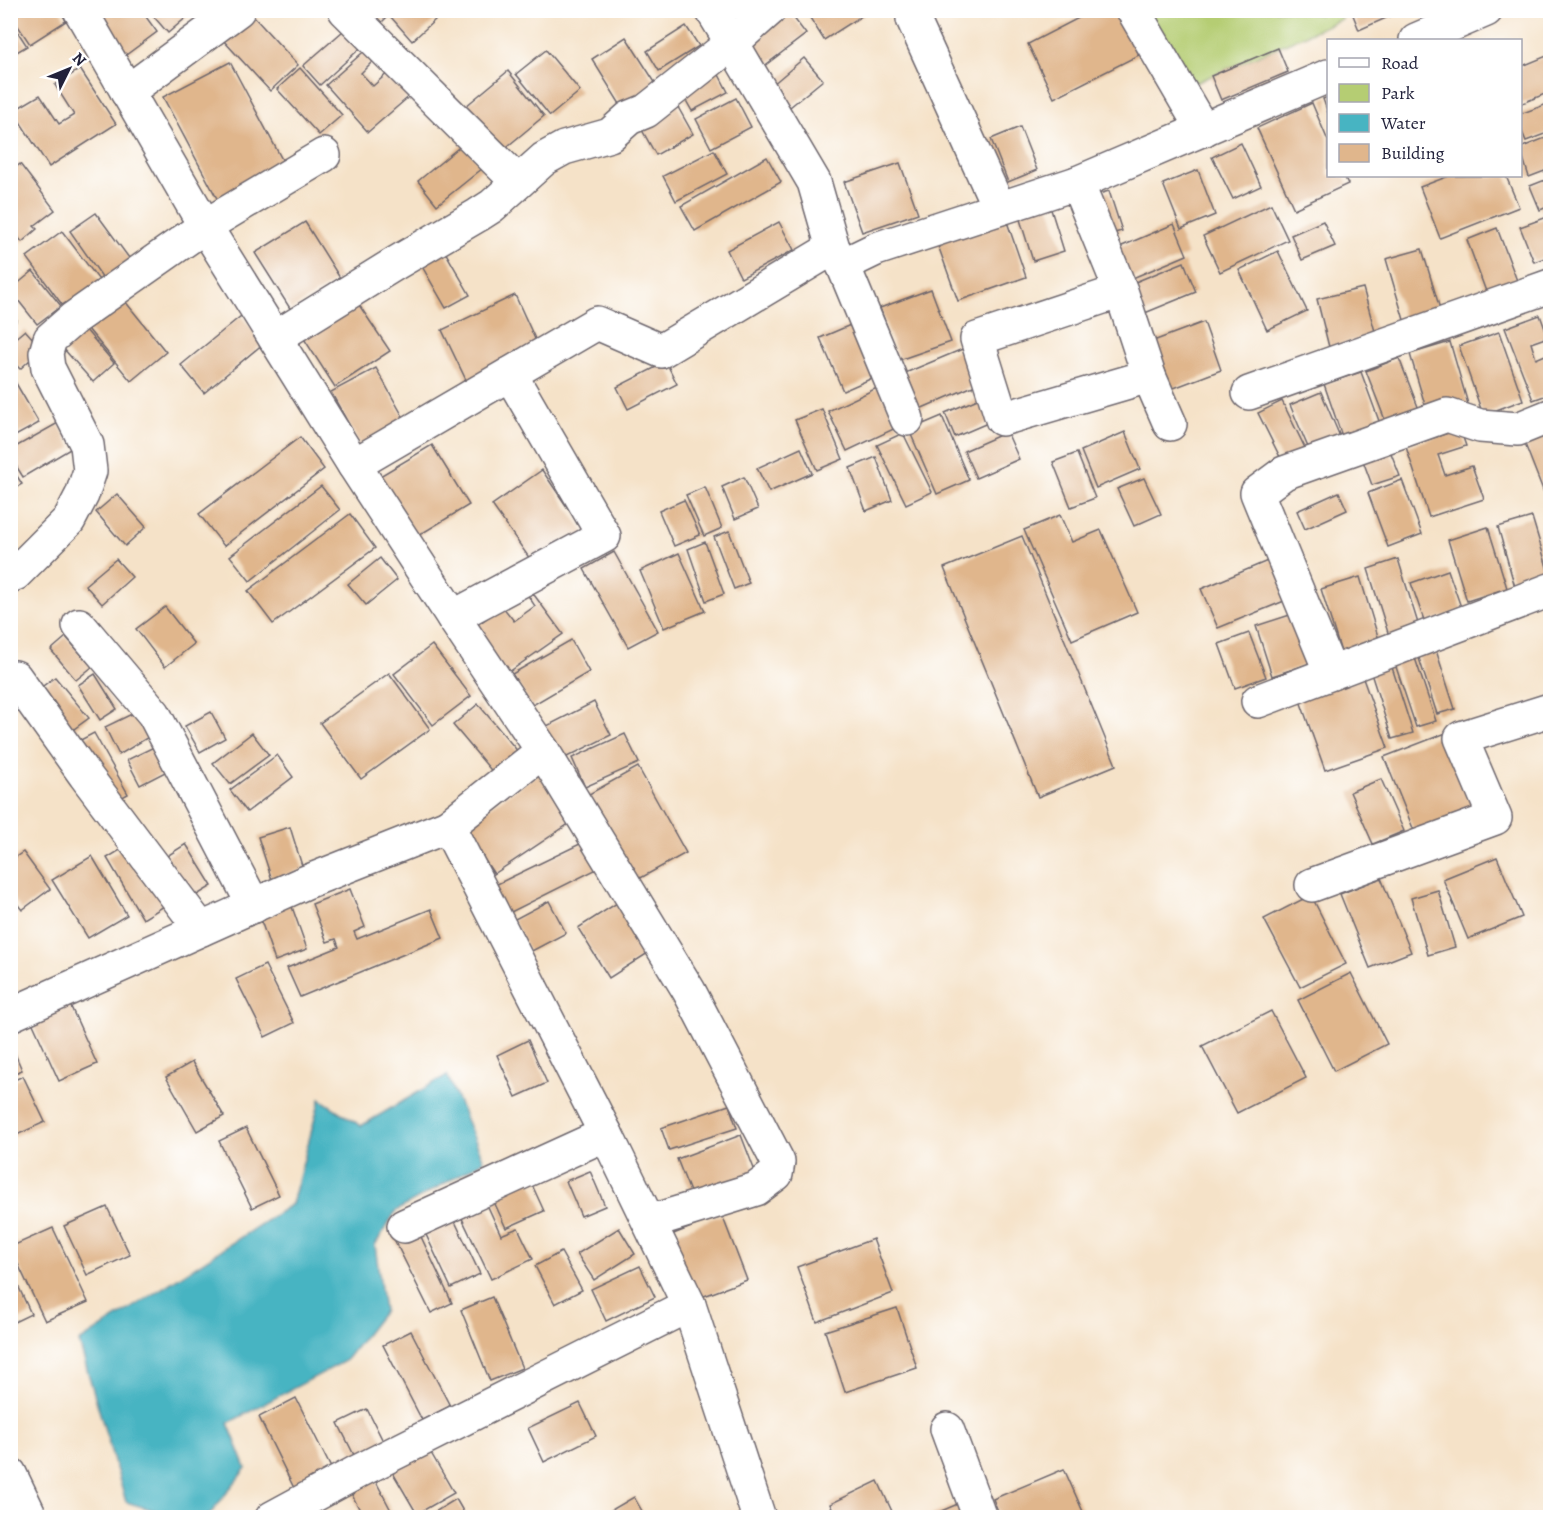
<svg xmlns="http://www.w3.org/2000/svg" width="1561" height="1528" font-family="Alegreya,serif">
<rect width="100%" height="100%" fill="#fff"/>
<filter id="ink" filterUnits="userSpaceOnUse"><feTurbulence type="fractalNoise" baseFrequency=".0167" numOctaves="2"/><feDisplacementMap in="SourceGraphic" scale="12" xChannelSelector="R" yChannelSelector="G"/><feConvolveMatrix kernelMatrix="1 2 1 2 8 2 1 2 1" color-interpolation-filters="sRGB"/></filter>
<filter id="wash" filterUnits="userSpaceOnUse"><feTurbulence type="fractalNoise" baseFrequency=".008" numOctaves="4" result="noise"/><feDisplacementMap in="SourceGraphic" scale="24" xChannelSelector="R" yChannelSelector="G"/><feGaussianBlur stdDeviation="1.35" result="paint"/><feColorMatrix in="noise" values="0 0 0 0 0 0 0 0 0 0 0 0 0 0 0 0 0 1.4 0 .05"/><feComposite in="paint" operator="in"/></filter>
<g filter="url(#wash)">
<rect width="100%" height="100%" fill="#f5e2c8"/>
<path fill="#b5cd73" stroke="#6c7857" stroke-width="1.5" d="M1289 10 1320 15 1300 11 1336 10 1342 19 1195 83 1117 11Z"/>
<path fill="#47b4c2" stroke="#346b7e" stroke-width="1.5" d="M447 1075 484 1161 396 1211 375 1245 384 1311 345 1361 228 1423 246 1468 208 1517H176L126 1502 79 1342 292 1204 320 1099 361 1126Z"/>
<g id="blocks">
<g fill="#e0b68c">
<path d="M15 10H60L66 21 30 44 10 14Z"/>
<path d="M112 10H141L157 32 126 55 100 20Z"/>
<path d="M148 10H186L189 15 168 33Z"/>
<path d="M366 10H394L380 24Z"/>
<path d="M396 10H427L435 20 412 41 390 16Z"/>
<path d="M805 10H871L824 40Z"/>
<path d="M1094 10H1116L1139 55 1054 98 1028 44Z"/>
<path d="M1351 10H1404L1359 30Z"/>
<path d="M790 13 806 34 759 70 743 49Z"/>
<path d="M252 15 298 65 270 91 223 40Z"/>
<path d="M10 20 27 46 10 56Z"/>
<path d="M351 24 367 42 320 85 303 66Z"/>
<path d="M686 26 699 46 659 71 647 51Z"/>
<path d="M626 37 658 87 623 109 592 59Z"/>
<path d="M370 46 378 56 361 73 373 86 391 70 412 94 368 132 326 85Z"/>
<path d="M1278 48 1288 72 1221 100 1211 76Z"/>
<path d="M546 50 580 91 550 116 516 74Z"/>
<path d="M1549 55 1550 92 1520 104V67Z"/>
<path d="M804 58 823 80 790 107 772 85Z"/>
<path d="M230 62 287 169 220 204 163 97Z"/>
<path d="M300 68 342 115 319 135 277 89Z"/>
<path d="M80 69 116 124 49 167 13 111 40 95 59 124 74 115 55 85Z"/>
<path d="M716 69 728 92 692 111 679 88Z"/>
<path d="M508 71 544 116 503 150 466 106Z"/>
<path d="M1328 97V113L1323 99Z"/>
<path d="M736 98 751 127 711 148 696 119Z"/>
<path d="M674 100 693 134 656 155 637 121Z"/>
<path d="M1312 103 1328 141V176H1344L1348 184 1294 209 1257 128Z"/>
<path d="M1550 103V132L1526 141 1520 127V114Z"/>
<path d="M1020 127 1037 170 1008 182 991 139Z"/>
<path d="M1550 136V169L1529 177 1520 148Z"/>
<path d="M1241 143 1261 186 1233 199 1212 157Z"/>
<path d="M463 144 483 168 437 205 418 181Z"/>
<path d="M714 150 727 174 676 201 663 176Z"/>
<path d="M767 157 781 182 695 231 681 206Z"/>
<path d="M900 163 918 213 862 232 844 182Z"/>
<path d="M20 164 55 210 34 226 37 229 22 242 10 227V172Z"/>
<path d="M1198 170 1215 215 1181 229 1163 184Z"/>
<path d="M1449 176H1506L1519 207 1440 238 1420 187Z"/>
<path d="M1550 178V206L1540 210 1530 186Z"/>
<path d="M1109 191 1122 231 1103 236 1092 196Z"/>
<path d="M1049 203 1064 251 1033 261 1018 213Z"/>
<path d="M1271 204 1288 240 1220 272 1203 236Z"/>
<path d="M96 213 132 262 105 281 70 231Z"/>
<path d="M1004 213 1026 277 958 301 935 237Z"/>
<path d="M1550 216V256L1534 262 1520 227Z"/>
<path d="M1323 221 1335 246 1302 260 1291 235Z"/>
<path d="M305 222 340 278 291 310 255 253Z"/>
<path d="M779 222 794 250 741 278 727 250Z"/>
<path d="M1174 224 1187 255 1128 280 1115 249Z"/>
<path d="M1497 228 1519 286 1488 297 1467 240Z"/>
<path d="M62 231 102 284 66 310 27 257Z"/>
<path d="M436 236 470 295 446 308 412 249Z"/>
<path d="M1422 249 1443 319 1407 330 1386 259Z"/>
<path d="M1278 251 1307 311 1267 330 1239 270Z"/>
<path d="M1184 262 1196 292 1140 315 1128 285Z"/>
<path d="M33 271 61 306 37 324 10 290Z"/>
<path d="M1363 288 1376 335 1329 347 1317 299Z"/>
<path d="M931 289 951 342 899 360 880 308Z"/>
<path d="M515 295 540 350 468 384 442 330Z"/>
<path d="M353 296 390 351 335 387 299 331Z"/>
<path d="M124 300 166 352 131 381 88 329Z"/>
<path d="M10 314 17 320 10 326Z"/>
<path d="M1540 315 1548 337 1531 343 1536 359 1550 353V394L1533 400 1505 328Z"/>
<path d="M241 316 264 343 204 393 181 365Z"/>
<path d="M1204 322 1221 370 1166 391 1148 343Z"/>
<path d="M855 323 877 376 843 391 820 338Z"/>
<path d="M85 329 114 363 93 382 63 348Z"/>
<path d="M25 330 42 349 20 369 10 359V336L13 340Z"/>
<path d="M1499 332 1523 400 1483 415 1459 346Z"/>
<path d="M1450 342 1468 404 1428 415 1410 354Z"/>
<path d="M965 348 980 383 913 412 898 376Z"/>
<path d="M1399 358 1420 412 1387 425 1366 371Z"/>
<path d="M666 362 677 384 628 409 617 387Z"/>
<path d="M376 368 406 422 361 446 331 392Z"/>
<path d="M1361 372 1382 429 1344 442 1324 384Z"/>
<path d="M10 373 39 423 10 439Z"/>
<path d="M879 387 898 427 847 451 828 411Z"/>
<path d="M1321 392 1344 446 1313 459 1290 405Z"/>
<path d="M987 395 997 419 955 437 945 413Z"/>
<path d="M1282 401 1308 454 1284 465 1258 413Z"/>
<path d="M822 409 843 459 817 470 795 420Z"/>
<path d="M942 416 969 480 937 494 909 430Z"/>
<path d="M58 423 72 448 23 477 10 456V450Z"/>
<path d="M1460 429 1466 446 1438 455 1445 475 1472 466 1484 499 1429 517 1406 447Z"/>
<path d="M1550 429V508L1523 439Z"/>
<path d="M1007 432 1019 459 976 478 964 451Z"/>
<path d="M1125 432 1140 469 1096 488 1081 451Z"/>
<path d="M903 433 932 492 906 504 877 445Z"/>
<path d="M300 437 324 469 224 546 199 514Z"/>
<path d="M432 445 469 505 416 537 380 476Z"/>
<path d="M801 448 812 473 769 492 757 468Z"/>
<path d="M1389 448 1400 476 1372 485 1362 458Z"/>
<path d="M1077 453 1095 498 1071 507 1053 462Z"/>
<path d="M876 457 892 500 866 511 850 468Z"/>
<path d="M10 465 22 484 10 491Z"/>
<path d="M542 470 586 535 537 569 492 505Z"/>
<path d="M744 477 758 509 735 519 722 487Z"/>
<path d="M1144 478 1161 514 1134 526 1117 489Z"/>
<path d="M1402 480 1422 534 1388 547 1368 493Z"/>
<path d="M321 486 340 510 250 581 230 556Z"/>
<path d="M705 487 722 528 704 536 686 495Z"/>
<path d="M1339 492 1347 510 1305 529 1297 511Z"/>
<path d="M117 494 146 527 125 546 96 512Z"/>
<path d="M684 500 700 535 674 546 659 511Z"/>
<path d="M350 514 375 548 273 624 248 591Z"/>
<path d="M1060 515 1072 542 1101 530 1137 612 1072 640 1024 530Z"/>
<path d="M1532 517 1550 577 1515 587 1498 527Z"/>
<path d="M1488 527 1507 588 1467 601 1448 540Z"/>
<path d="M729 531 749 583 734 589 714 537Z"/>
<path d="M1022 536 1116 765 1038 797 944 568Z"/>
<path d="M705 542 724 594 706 601 688 549Z"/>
<path d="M614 552 658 631 628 647 584 569Z"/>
<path d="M679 553 705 611 664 628 640 571Z"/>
<path d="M1277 557 1294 597 1218 628 1201 589Z"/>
<path d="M380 558 397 580 366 605 348 584Z"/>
<path d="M116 559 132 577 102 604 85 585Z"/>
<path d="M1398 559 1420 630 1390 639 1368 569Z"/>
<path d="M1448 570 1462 610 1425 623 1411 583Z"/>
<path d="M1360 577 1379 640 1341 652 1321 589Z"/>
<path d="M529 588 563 634 506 674 473 628 503 607 514 621 535 606 525 591Z"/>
<path d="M165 607 194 644 165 667 136 629Z"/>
<path d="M1293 614 1309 664 1272 676 1256 626Z"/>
<path d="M1249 633 1266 677 1235 688 1219 644Z"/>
<path d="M66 637 92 667 76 680 51 650Z"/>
<path d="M571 640 589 672 531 706 512 674Z"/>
<path d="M1434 644 1455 709 1437 714 1416 649Z"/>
<path d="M432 645 471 696 433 725 394 674Z"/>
<path d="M1413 652 1436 721 1416 727 1393 658Z"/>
<path d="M1390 661 1413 733 1392 739 1369 667Z"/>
<path d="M389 673 430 729 361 779 320 723Z"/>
<path d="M1361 673 1388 748 1325 770 1298 695Z"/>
<path d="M95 674 117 709 100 720 78 685Z"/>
<path d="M55 677 89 718 67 734 35 692Z"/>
<path d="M594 702 611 735 555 763 539 730Z"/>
<path d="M478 704 520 754 495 775 453 725Z"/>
<path d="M140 710 155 733 119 755 105 727Z"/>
<path d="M211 712 225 738 200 752 185 726Z"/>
<path d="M94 733 128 794 110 804 69 746Z"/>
<path d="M252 733 269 755 230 784 213 763Z"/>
<path d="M1446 733 1478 814 1417 838 1384 757Z"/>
<path d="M625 734 639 763 585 787 572 758Z"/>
<path d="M162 743 175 767 140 785 127 760Z"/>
<path d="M277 755 293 777 247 812 230 790Z"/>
<path d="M638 767 686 853 628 885 580 799Z"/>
<path d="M540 773 573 821 494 874 462 826Z"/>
<path d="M1381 779 1404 831 1373 844 1350 792Z"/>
<path d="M290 827 303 869 272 880 258 837Z"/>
<path d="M584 842 597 869 505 915 491 887Z"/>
<path d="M130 844 166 905 143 919 107 858Z"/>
<path d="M186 844 212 886 192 898 167 856Z"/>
<path d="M23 852 50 889 22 910 10 895V861Z"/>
<path d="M92 856 127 915 88 938 52 880Z"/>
<path d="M1497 857 1522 917 1468 939 1443 879Z"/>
<path d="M1381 878 1411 952 1370 968 1340 894Z"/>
<path d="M350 889 365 927 354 932 357 939 431 909 443 938 300 997 287 968 339 947 336 939 327 942 312 904Z"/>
<path d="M1438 890 1455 947 1428 955 1411 898Z"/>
<path d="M1311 895 1346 964 1300 987 1264 919Z"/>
<path d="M549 901 566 933 530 952 513 920Z"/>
<path d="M617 903 648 953 609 978 578 928Z"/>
<path d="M291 904 307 949 275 961 259 915Z"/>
<path d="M265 965 294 1023 265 1037 236 979Z"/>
<path d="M1351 973 1387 1044 1334 1071 1298 1000Z"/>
<path d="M66 996 97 1064 59 1081 28 1013Z"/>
<path d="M1271 1011 1306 1078 1237 1113 1202 1046Z"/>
<path d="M528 1040 547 1083 516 1097 497 1055Z"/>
<path d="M10 1042 22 1070 10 1075Z"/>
<path d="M192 1062 224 1116 197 1131 166 1077Z"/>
<path d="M23 1076 45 1122 10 1138V1082Z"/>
<path d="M729 1105 737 1128 669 1150 661 1128Z"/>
<path d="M246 1128 279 1195 252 1208 219 1141Z"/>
<path d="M741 1135 756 1174 692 1197 677 1159Z"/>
<path d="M590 1171 605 1206 581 1216 566 1181Z"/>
<path d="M528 1176 544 1211 506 1228 490 1193Z"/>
<path d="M484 1198 501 1235 518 1228 533 1259 491 1279 458 1210Z"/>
<path d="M107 1207 130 1255 87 1275 64 1226Z"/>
<path d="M450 1211 480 1274 451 1288 421 1224Z"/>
<path d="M722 1215 747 1280 696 1299 671 1235Z"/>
<path d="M416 1226 452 1303 431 1313 393 1237Z"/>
<path d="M53 1228 88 1302 45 1321 10 1247Z"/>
<path d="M619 1228 635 1254 594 1280 577 1254Z"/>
<path d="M873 1239 893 1293 817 1322 797 1267Z"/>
<path d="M561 1252 582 1290 555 1304 535 1266Z"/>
<path d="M640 1266 655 1297 606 1321 591 1289Z"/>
<path d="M10 1268 31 1314 10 1324Z"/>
<path d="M492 1297 522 1368 490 1381 461 1310Z"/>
<path d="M897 1308 917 1368 845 1392 825 1331Z"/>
<path d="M411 1331 450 1406 422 1420 383 1345Z"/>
<path d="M296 1398 332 1470 295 1490 259 1417Z"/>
<path d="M580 1403 596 1436 544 1462 528 1428Z"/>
<path d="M367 1409 385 1445 356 1459 338 1423Z"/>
<path d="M427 1446 454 1493 417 1514 390 1468Z"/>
<path d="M1064 1469 1084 1514 1076 1518H1001L993 1499Z"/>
<path d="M372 1474 395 1518H364L348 1487Z"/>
<path d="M878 1481 895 1518H836L830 1504Z"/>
<path d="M634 1497 646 1518H598Z"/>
<path d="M456 1499 467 1518H425Z"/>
<path d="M967 1500 974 1518H925Z"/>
</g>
</g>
</g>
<g filter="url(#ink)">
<use href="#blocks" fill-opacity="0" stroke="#6c656c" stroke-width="1.5"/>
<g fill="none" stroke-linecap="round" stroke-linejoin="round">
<g stroke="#6c656c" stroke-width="36">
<g id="minor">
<path d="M80 10 205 226 354 465 453 617 543 751 689 991 778 1162 776 1174 756 1189 649 1222"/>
<path d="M345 10 518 182"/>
<path d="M769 10 732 43 814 182 833 248 843 265 876 249 1077 183 1328 76"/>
<path d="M1133 10 1203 130"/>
<path d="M913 19 999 208"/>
<path d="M1416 40 1486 10"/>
<path d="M127 92 238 10"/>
<path d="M1077 183 1121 291 1149 376 1002 419 977 339 1121 291"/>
<path d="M843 265 907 419"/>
<path d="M275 338 396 263 478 215 492 206 544 159 564 148 610 135 629 118 646 111 732 43 712 10"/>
<path d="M1149 376 1170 424"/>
<path d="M1249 393 1550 286"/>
<path d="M354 465 597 323 661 351 833 248"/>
<path d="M10 576 15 574 69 520 82 495 90 471 87 445 48 368 46 353 50 339 74 318 205 226 324 155"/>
<path d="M453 617 604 536 510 374"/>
<path d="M79 625 154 714 254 906"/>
<path d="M1331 673 1257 493 1284 473 1447 415 1480 426 1518 429 1550 416"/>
<path d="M15 677 85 775 201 929"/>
<path d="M1258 701 1550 590"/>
<path d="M543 751 448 826 606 1134 689 1305 759 1518"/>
<path d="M1312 885 1495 818 1461 738 1550 710"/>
<path d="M10 1015 304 883 448 826"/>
<path d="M404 1226 606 1134"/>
<path d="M947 1429 980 1518"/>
<path d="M10 1474 31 1518"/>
<path d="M272 1518 357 1472 689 1305"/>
</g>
</g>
<use href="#minor" stroke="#fff" stroke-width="33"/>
</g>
</g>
<rect width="1561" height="1528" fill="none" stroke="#fff" stroke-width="36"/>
<rect x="1327" y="39" width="195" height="138" fill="#ffffff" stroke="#a7a7b1" stroke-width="1.5"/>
<rect x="1339" y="58" width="30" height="9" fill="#ffffff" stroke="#a7a7b1" stroke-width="1.5"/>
<text x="1381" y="69" font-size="18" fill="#22223b">Road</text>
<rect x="1339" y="84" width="30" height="18" fill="#b5cd73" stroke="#a7a7b1" stroke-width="1.5"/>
<text x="1381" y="99" font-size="18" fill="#22223b">Park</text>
<rect x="1339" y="114" width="30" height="18" fill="#47b4c2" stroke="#a7a7b1" stroke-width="1.5"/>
<text x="1381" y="129" font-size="18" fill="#22223b">Water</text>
<rect x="1339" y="144" width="30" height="18" fill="#e0b68c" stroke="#a7a7b1" stroke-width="1.5"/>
<text x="1381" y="159" font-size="18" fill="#22223b">Building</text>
<g transform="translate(69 69) rotate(47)" stroke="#ffffff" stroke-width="4.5" paint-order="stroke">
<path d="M0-4.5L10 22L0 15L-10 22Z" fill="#22223b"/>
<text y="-9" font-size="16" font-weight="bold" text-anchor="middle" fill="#22223b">N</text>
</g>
</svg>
